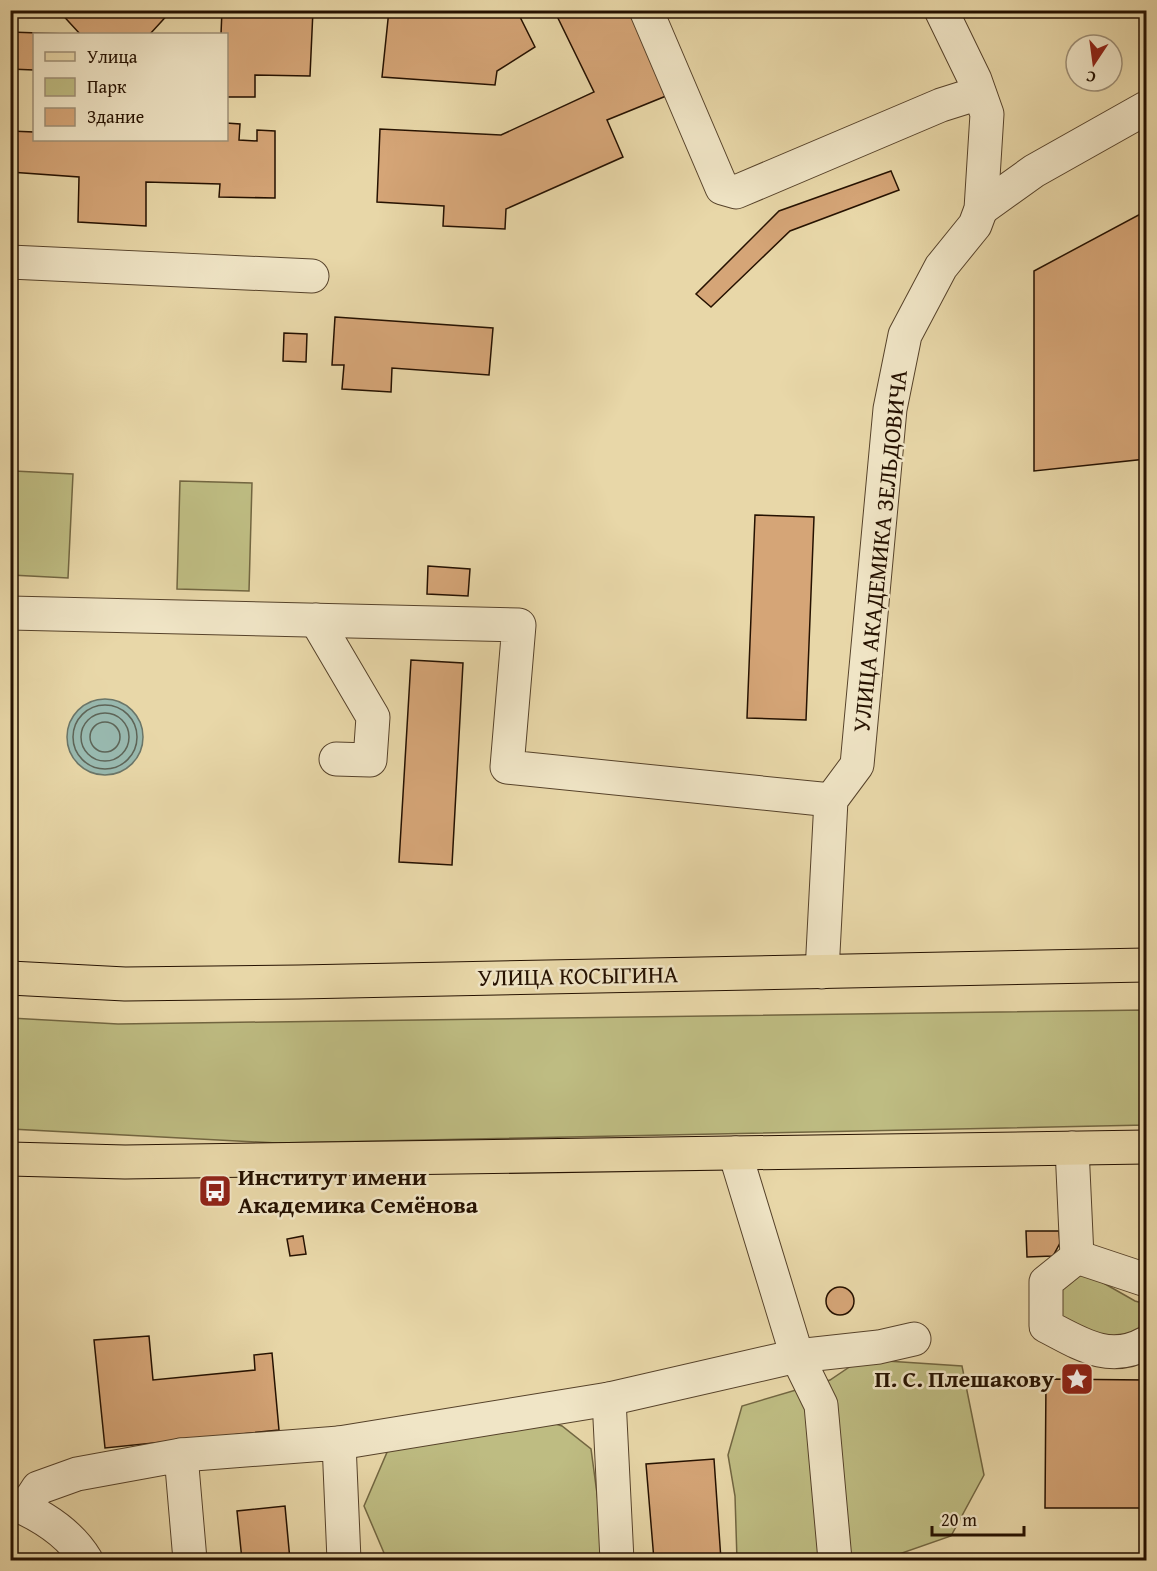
<svg xmlns="http://www.w3.org/2000/svg" width="1157" height="1571" font-family="'Gentium Book Plus',serif">
<rect width="100%" height="100%" fill="#e8d7a8"/>
<filter id="stains"><feTurbulence type="fractalNoise" baseFrequency=".00333" numOctaves="4"/><feColorMatrix values="0 0 0 0 .2 0 0 0 0 .09 0 0 0 0 .02 0 0 0 .5 -.17"/></filter>
<radialGradient id="worn" r=".72"><stop offset=".6" stop-color="#630" stop-opacity="0"/><stop offset="1" stop-color="#630" stop-opacity=".3"/></radialGradient>
<g fill="#bebc82" stroke="#726641" stroke-width="1.5">
<path d="M14 471 73 474 68 578 11 575Z"/>
<path d="M180 481 252 483 249 591 177 589Z"/>
<path d="M1146 1010V1125L277 1143 11 1129V1018L118 1024Z"/>
<path d="M1084 1272 1135 1301 1146 1304V1333L1115 1343 1058 1317 1061 1284Z"/>
<path d="M879 1347 887 1361 962 1366 984 1475 951 1536 882 1560H737L735 1496 728 1455 742 1406 830 1380Z"/>
<path d="M494 1404 562 1426 591 1449 600 1516V1560H387L364 1506 397 1429Z"/>
</g>
<circle fill="#98b8ae" stroke="#6a7568" stroke-width="1.5" cx="105" cy="737" r="38"/>
<g fill="none" stroke-linecap="round" stroke-linejoin="round">
<g stroke="#5e6457" stroke-width="1.5">
<circle cx="105" cy="737" r="32"/>
<circle cx="105" cy="737" r="24"/>
<circle cx="105" cy="737" r="15"/>
</g>
</g>
<g fill="#d5a577" stroke="#251100" stroke-width="1.5">
<path d="M58 10H172L150 34H80Z"/>
<path d="M222 10H313L310 76 255 75V97H226V34H221Z"/>
<path d="M389 10H477L520 17 535 47 497 71 495 85 382 77Z"/>
<path d="M554 10H636L671 94 607 120 623 157 506 209 505 229 443 226 444 206 377 202 380 129 501 135 594 92Z"/>
<path d="M10 32 67 34H34V70L10 69Z"/>
<path d="M226 123 240 124 239 140 257 141V130L275 131V198L219 197 220 184 146 182V226L78 222 79 177 10 172V131L34 132V140H226Z"/>
<path d="M891 171 899 190 790 231 711 307 696 294 779 211Z"/>
<path d="M1146 211V459L1034 471V271Z"/>
<path d="M335 317 493 328 489 375 392 368 391 392 342 389 344 365H332Z"/>
<path d="M284 333 307 334 306 362 283 361Z"/>
<path d="M755 515 814 517 806 720 747 718Z"/>
<path d="M428 566 470 569 468 596 427 594Z"/>
<path d="M411 660 463 663 452 865 399 862Z"/>
<path d="M1026 1231H1059L1060 1243 1053 1256 1027 1257Z"/>
<path d="M303 1236 306 1254 290 1256 287 1239Z"/>
<circle cx="840" cy="1301" r="14"/>
<path d="M149 1336 153 1380 255 1370 254 1355 272 1353 279 1430 105 1448 94 1340Z"/>
<path d="M1046 1379 1146 1380V1508H1045Z"/>
<path d="M714 1459 721 1560H654L646 1464Z"/>
<path d="M285 1506 290 1560H242L237 1511Z"/>
</g>
<g fill="none" stroke-linecap="round" stroke-linejoin="round">
<g stroke="#56422a" stroke-width="35">
<g id="minor">
<path d="M646 10 722 188 736 192 941 105 979 93"/>
<path d="M981 209 1034 171 1146 108"/>
<path d="M10 262 312 276"/>
<path d="M10 613 519 625 507 767 831 800"/>
<path d="M316 620 373 717 370 760 336 759"/>
<path d="M822 972 831 800 857 765 890 409 905 335 941 267 975 225 981 209 987 114 975 80 941 10"/>
<path d="M1072 1148 1077 1257"/>
<path d="M735 1153 797 1356 821 1405 835 1560"/>
<path d="M1077 1257 1046 1282V1326C1079 1343 1109 1364 1146 1343"/>
<path d="M1077 1257 1146 1280"/>
<path d="M609 1399 617 1560"/>
<path d="M339 1443 609 1399 797 1356 879 1347 914 1339"/>
<path d="M181 1455 339 1443 344 1560"/>
<path d="M10 1502C39 1514 70 1533 86 1560"/>
<path d="M25 1508 38 1488 77 1474 181 1455 190 1560"/>
</g>
</g>
<g stroke="#251100" stroke-width="35">
<g id="major">
<path d="M10 978 125 984 299 982 1146 965"/>
<path d="M10 1159 125 1162 1146 1147"/>
</g>
</g>
<use href="#minor" stroke="#f0e5c6" stroke-width="33"/>
<use href="#major" stroke="#e8d7a8" stroke-width="33"/>
</g>
<defs>
<g id="bus-square" transform="scale(1.725)"><rect x="-9" y="-9" width="18" height="18" rx="4" fill="#8f2418" stroke="#f0e5c6"/><path d="M-5-6H5V4H4V6H2V4H-2V6H-4V4H-5ZM-3.5-4V0h7V-4ZM-3.5 1.2v1.5H-2V1.2ZM2 1.2v1.5H3.5V1.2Z" fill="#fff"/></g>
<g id="sight-square" transform="scale(1.725)"><rect x="-9" y="-9" width="18" height="18" rx="4" fill="#8f2418" stroke="#f0e5c6"/><path d="M0-6L1.8-2.2L6-1.7L2.9 1.2L3.7 5.4L0 3.3L-3.7 5.4L-2.9 1.2L-6-1.7L-1.8-2.2Z" fill="#fff"/></g>
</defs>
<g fill-rule="evenodd">
<use href="#bus-square" x="215" y="1191"/>
<use href="#sight-square" x="1077" y="1379"/>
</g>
<g text-anchor="middle" stroke-width="5" stroke-linejoin="round" paint-order="stroke">
<g font-size="24" fill="#251100" stroke="#f0e5c6">
<text transform="translate(880 551) rotate(-84)" y="8">УЛИЦА АКАДЕМИКА ЗЕЛЬДОВИЧА</text>
<text transform="translate(578 976) rotate(-1)" y="8">УЛИЦА КОСЫГИНА</text>
</g>
<g font-size="24" font-weight="bold" fill="#251100" stroke="#f0e5c6" text-anchor="start">
<text x="238" y="1185">Институт имени<tspan x="238" dy="28">Академика Семёнова</tspan></text>
<text x="1054" y="1387" text-anchor="end">П. С. Плешакову</text>
</g>
</g>
<rect width="1157" height="1571" fill="none" stroke="#e8d7a8" stroke-width="36"/>
<rect x="12" y="12" width="1133" height="1547" fill="none" stroke="#251100" stroke-width="3"/>
<rect x="18" y="18" width="1121" height="1535" fill="none" stroke="#251100" stroke-width="1.5"/>
<rect x="33" y="33" width="195" height="108" fill="#f0e5c6" stroke="#9f9077" stroke-width="1.5"/>
<rect x="45" y="52" width="30" height="9" fill="#e8d7a8" stroke="#9f9077" stroke-width="1.5"/>
<text x="87" y="63" font-size="18" fill="#251100">Улица</text>
<rect x="45" y="78" width="30" height="18" fill="#bebc82" stroke="#9f9077" stroke-width="1.5"/>
<text x="87" y="93" font-size="18" fill="#251100">Парк</text>
<rect x="45" y="108" width="30" height="18" fill="#d5a577" stroke="#9f9077" stroke-width="1.5"/>
<text x="87" y="123" font-size="18" fill="#251100">Здание</text>
<g transform="translate(1094 63) rotate(193)"><circle r="28" fill="#f0e5c6" stroke="#9f9077" stroke-width="1.5"/>
<path d="M0-4.5L10 22L0 15L-10 22Z" fill="#8f2418"/>
<text y="-9" font-size="16" font-weight="bold" text-anchor="middle" fill="#251100">С</text>
</g>
<path d="M932 1526v9h92v-9" fill="none" stroke="#251100" stroke-width="3"/>
<text x="941" y="1526" font-size="18" fill="#251100" stroke="#f0e5c6" stroke-width="4.5" paint-order="stroke">20 m</text>
<rect width="100%" height="100%" filter="url(#stains)"/>
<rect width="100%" height="100%" fill="url(#worn)"/>
</svg>
